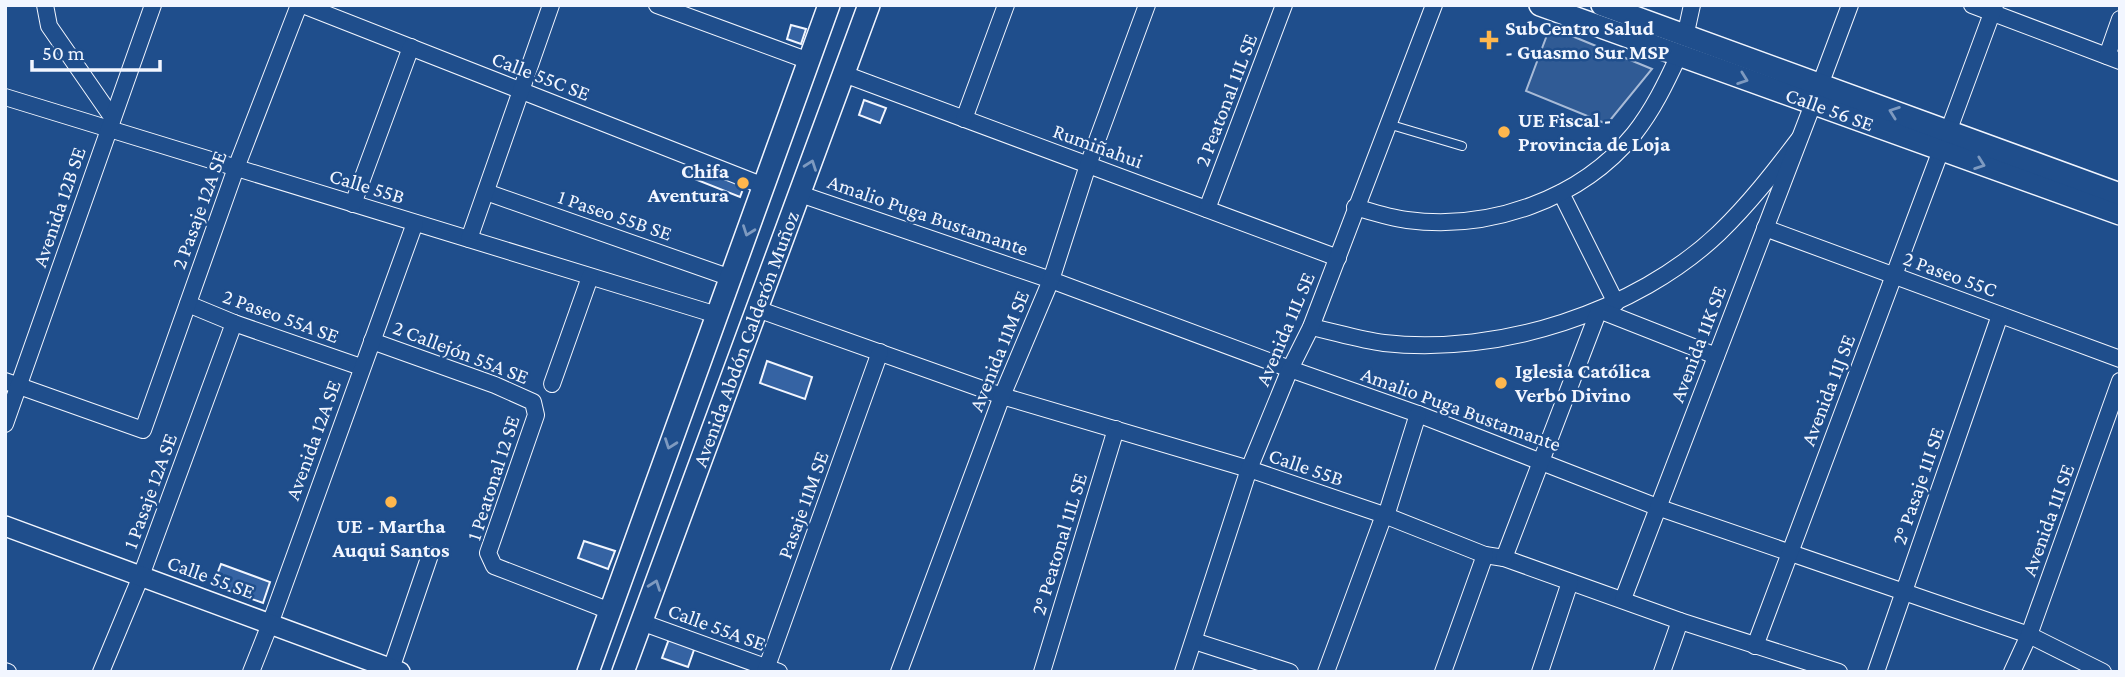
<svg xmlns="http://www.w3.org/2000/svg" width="2125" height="677" font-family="'Crimson Pro',serif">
<rect width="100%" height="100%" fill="#1f4e8c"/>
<path fill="#305b95" stroke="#a8bbd7" stroke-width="2" d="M1550 27 1652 69 1607 124 1526 91Z"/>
<g fill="#3563a3" stroke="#f2f6ff" stroke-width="2">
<path d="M791 25 806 29 801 44 787 39Z"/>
<path d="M864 100 886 108 880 123 859 115Z"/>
<path d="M689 158 746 181 740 197 682 174Z"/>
<path d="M767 361 812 377 805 399 760 383Z"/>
<path d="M584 541 615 551 608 569 578 558Z"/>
<path d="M221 564 270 582 263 603 213 585Z"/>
<path d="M669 639 695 647 688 667 662 658Z"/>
</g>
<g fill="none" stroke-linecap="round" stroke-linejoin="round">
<g stroke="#f2f6ff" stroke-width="10">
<path id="service" d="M1388 124 1462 146"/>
</g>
<g stroke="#f2f6ff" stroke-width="18">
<g id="minor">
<path d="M45 5 49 26 112 117"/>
<path d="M303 5 764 186"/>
<path d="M657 5 809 61"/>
<path d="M1972 5 2120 61"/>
<path d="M1685 37 1692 5"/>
<path d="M2107 56 2120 19"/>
<path d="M844 74 1338 258"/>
<path d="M1820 85 1850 5"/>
<path d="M5 97 717 315"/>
<path d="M964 119 1006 5"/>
<path d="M1948 132 1995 5"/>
<path d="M486 192 731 278"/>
<path d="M1561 193 1616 303"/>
<path d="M800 194 1051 280 1290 369 1418 414 1657 507 2029 635 2103 672"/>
<path d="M353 204 411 47"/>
<path d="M1355 207C1372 212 1390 218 1407 220 1490 231 1581 199 1634 134 1653 110 1666 83 1679 55"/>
<path d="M1207 209 1284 5"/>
<path d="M1765 228 2120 359"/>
<path d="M469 239 551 5"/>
<path d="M188 304 234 323 361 367"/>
<path d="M757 309 1002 396 1249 469 1384 515 1485 555 1504 558 1680 621 1839 672"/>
<path d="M1311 327C1335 332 1360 340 1384 343 1498 356 1636 312 1719 233 1749 204 1774 172 1799 139"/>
<path d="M372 341 495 385 533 402 536 415 488 553 494 566 610 611"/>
<path d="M5 381 143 430 236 168 299 5"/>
<path d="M552 384 590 277"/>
<path d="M5 424 153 5"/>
<path d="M1386 516 1418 414"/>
<path d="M1504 558 1599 310 1716 356"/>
<path d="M1623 599 1813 104"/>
<path d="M641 622 779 672"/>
<path d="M1194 641 1290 672"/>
<path d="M1755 646 1941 150"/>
<path d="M5 671 8 672"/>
<path d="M101 672 141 576 234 323"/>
<path d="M251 672 270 624 415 223"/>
<path d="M390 672 430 555"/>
<path d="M765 672 880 352"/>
<path d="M899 672 1002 396 1051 280 1088 165 1147 5"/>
<path d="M1042 672 1116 429"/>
<path d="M1183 672 1249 469 1290 369 1311 327 1434 5"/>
<path d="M1326 672 1384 515"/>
<path d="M1443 672 1485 555"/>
<path d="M1540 672 1570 582"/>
<path d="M1662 672 1680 621"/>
<path d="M1876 672 2000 315"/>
<path d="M2012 672 2029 635 2120 381"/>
</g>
</g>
<g stroke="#f2f6ff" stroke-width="22">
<path id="tertiary" d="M5 526 400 672"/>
</g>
<g stroke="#f2f6ff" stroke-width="24">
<g id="secondary">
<path id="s1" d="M1540 5 2120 214"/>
<path d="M1602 5 2120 194"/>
<path d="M588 672 829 5"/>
<path id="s2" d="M623 672 869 5"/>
</g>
</g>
<use href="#service" stroke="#1f4e8c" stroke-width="8"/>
<use href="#minor" stroke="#1f4e8c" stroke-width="16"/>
<use href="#tertiary" stroke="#1f4e8c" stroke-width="19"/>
<use href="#secondary" stroke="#1f4e8c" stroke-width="21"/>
</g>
<defs><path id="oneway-chevron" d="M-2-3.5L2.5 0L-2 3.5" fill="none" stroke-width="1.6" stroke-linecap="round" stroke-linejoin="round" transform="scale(1.75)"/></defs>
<g stroke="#7e9ac0">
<use href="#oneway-chevron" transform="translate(1743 79) rotate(20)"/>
<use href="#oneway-chevron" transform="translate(1894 112) rotate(-160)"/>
<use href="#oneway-chevron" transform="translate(1980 164) rotate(20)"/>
<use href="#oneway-chevron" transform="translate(811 165) rotate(-70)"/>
<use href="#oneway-chevron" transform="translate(748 231) rotate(110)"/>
<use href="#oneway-chevron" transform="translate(670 444) rotate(110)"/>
<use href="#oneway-chevron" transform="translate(655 585) rotate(-70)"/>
</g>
<g fill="#ffb74d" stroke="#1f4e8c" stroke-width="2.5">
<path d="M1485.5 29.5h7v7h7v7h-7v7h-7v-7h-7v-7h7z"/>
<circle cx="1504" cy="132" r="7"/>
<circle cx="743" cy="183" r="7"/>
<circle cx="1501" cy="383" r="7"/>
<circle cx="391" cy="502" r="7"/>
</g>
<g text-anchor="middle" stroke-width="5" stroke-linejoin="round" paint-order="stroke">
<g font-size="21" font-weight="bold" fill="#f2f6ff" stroke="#1f4e8c" text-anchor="start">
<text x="1505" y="35">SubCentro Salud<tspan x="1505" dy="24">- Guasmo Sur MSP</tspan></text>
<text x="1518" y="127">UE Fiscal -<tspan x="1518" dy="24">Provincia de Loja</tspan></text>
<text x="729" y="178" text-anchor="end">Chifa<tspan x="729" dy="24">Aventura</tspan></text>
<text x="1515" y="378">Iglesia Católica<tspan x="1515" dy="24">Verbo Divino</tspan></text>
<text x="391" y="533" text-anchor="middle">UE - Martha<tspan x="391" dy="24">Auqui Santos</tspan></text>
</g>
<g font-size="21" fill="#f2f6ff" stroke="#1f4e8c">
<text transform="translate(541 76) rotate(21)" y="7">Calle 55C SE</text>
<text transform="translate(1226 100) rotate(-69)" y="7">2 Peatonal 11L SE</text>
<text dy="7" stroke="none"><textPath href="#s1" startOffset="308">Calle 56 SE</textPath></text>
<text transform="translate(1098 146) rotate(20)" y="7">Rumiñahui</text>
<text transform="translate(367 186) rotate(17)" y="7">Calle 55B</text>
<text transform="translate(59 207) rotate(-71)" y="7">Avenida 12B SE</text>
<text transform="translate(199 210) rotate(-70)" y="7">2 Pasaje 12A SE</text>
<text transform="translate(615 215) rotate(19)" y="7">1 Paseo 55B SE</text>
<text transform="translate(928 215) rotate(19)" y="7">Amalio Puga Bustamante</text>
<text transform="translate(1950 274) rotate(20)" y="7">2 Paseo 55C</text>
<text transform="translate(281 316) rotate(20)" y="7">2 Paseo 55A SE</text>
<text transform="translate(1285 329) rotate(-67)" y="7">Avenida 11L SE</text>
<text dy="7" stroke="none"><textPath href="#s2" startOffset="355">Avenida Abdón Calderón Muñoz</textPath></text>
<text transform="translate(1698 344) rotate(-69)" y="7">Avenida 11K SE</text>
<text transform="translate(999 351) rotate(-68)" y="7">Avenida 11M SE</text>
<text transform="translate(461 352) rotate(21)" y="7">2 Callejón 55A SE</text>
<text transform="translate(1828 390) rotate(-69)" y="7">Avenida 11J SE</text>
<text transform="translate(1461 409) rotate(20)" y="7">Amalio Puga Bustamante</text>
<text transform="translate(313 440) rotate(-70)" y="7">Avenida 12A SE</text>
<text transform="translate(1306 467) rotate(19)" y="7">Calle 55B</text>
<text transform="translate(493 478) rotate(-72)" y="7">1 Peatonal 12 SE</text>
<text transform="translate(1918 486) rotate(-71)" y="7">2° Pasaje 11I SE</text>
<text transform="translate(150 491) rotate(-70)" y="7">1 Pasaje 12A SE</text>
<text transform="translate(803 505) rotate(-70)" y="7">Pasaje 11M SE</text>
<text transform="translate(2048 520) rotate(-70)" y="7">Avenida 11I SE</text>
<text transform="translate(1059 544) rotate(-73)" y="7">2° Peatonal 11L SE</text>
<text transform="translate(211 577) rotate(20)" y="7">Calle 55 SE</text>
<text transform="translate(717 627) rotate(20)" y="7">Calle 55A SE</text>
</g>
</g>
<rect width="2125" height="677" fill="none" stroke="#f2f6ff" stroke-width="14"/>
<path d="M32 60v10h128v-10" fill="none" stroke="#f2f6ff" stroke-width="3.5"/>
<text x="42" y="60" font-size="21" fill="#f2f6ff" stroke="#1f4e8c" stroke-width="5" paint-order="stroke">50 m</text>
</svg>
